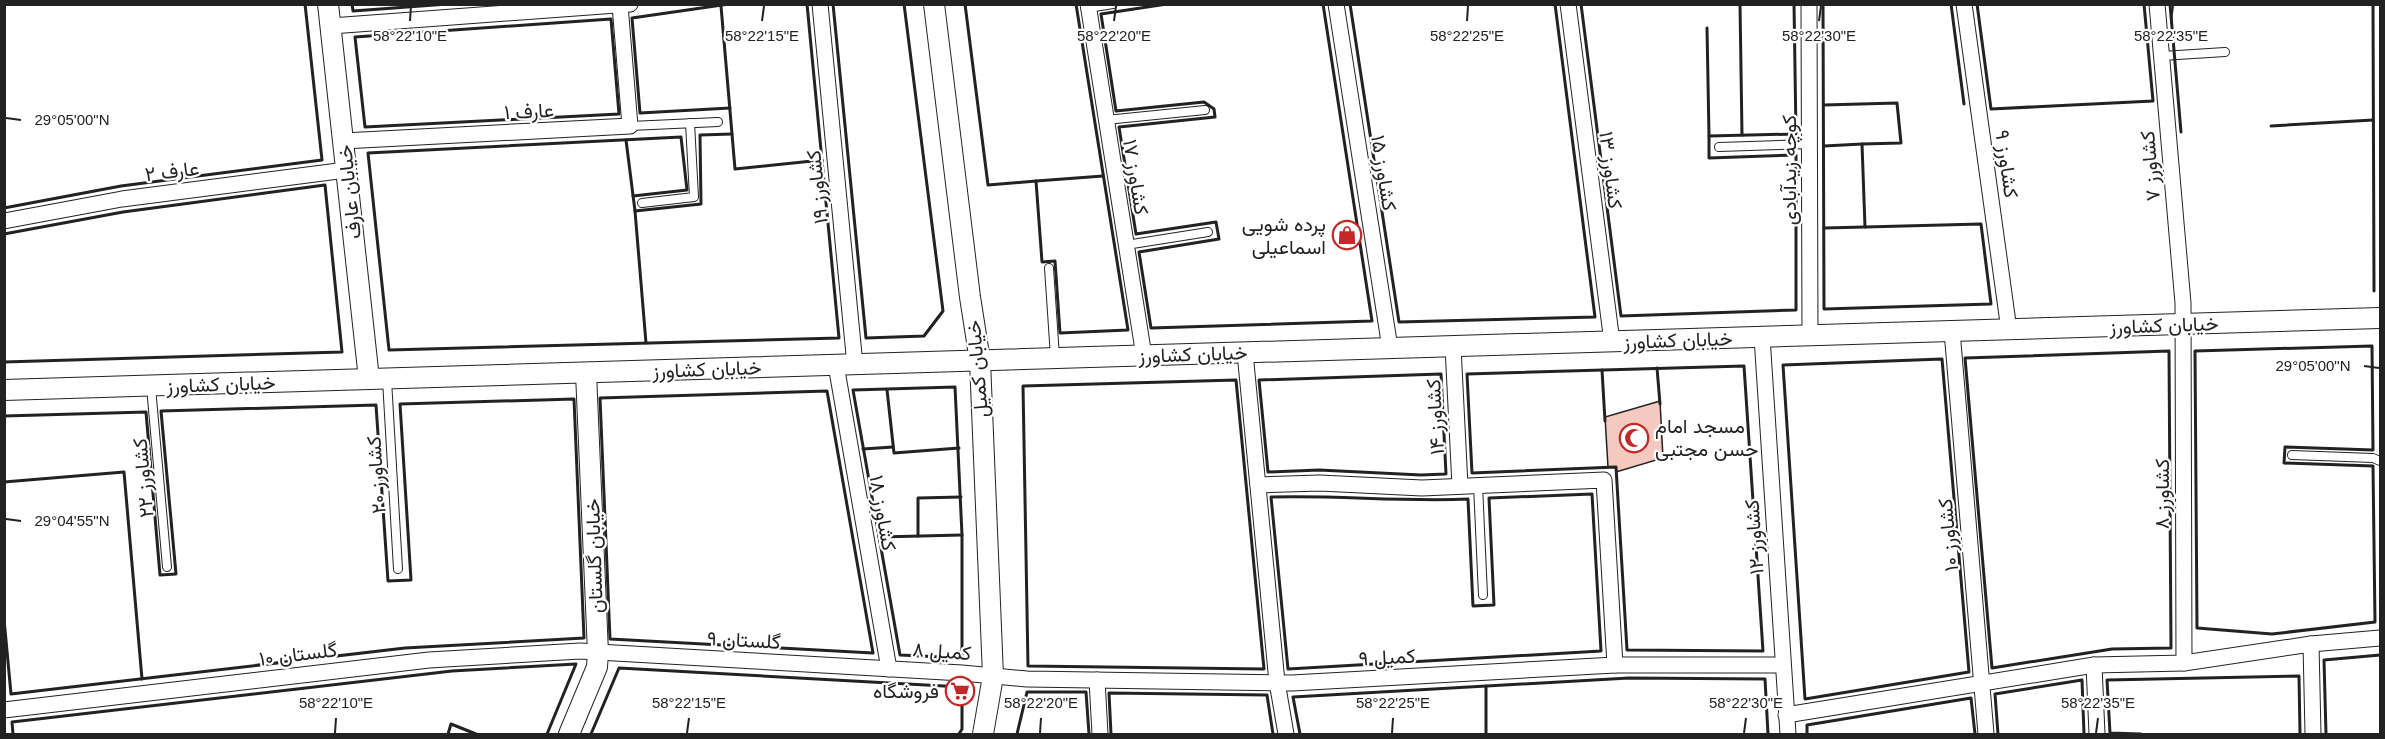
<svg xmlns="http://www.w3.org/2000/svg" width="2385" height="739" font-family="Helvetica,Vazirmatn,sans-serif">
<rect width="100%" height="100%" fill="#fff"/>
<path fill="#f3c9c0" stroke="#222" stroke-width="1.5" d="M1660 401 1663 458 1616 472V467H1608L1605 417Z"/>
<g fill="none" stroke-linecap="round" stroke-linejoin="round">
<g stroke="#222" stroke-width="10">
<g id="service">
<path d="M1088 8 1113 4"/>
<path d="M2162 56 2225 52"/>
<path d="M1106 120 1205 110"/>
<path d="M630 126 718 122"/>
<path d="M1719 147 1810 144"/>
<path d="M642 203 694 197 690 123"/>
<path d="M1126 245 1208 232"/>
<path d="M1049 268 1055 357"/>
<path d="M387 380 398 569"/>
<path d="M151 387 167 567"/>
<path d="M2292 455 2373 458 2380 461"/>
<path d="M1478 485 1483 595"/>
</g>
</g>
<g stroke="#222" stroke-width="17">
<g id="minor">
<path d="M820 4 855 365"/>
<path d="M1088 4 1144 356"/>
<path d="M1336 4 1390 348"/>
<path d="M1568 4 1612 342"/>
<path d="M1809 4 1810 336"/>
<path d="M1964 4 2009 330"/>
<path d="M2157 4 2183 303 2184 663"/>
<path d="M331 26 630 4"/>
<path d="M343 141 630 126 620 5"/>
<path d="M4 221 122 199 346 170"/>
<path d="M1952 331 1986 734"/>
<path d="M1762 337 1788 734"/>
<path d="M1453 347 1460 486"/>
<path d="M1245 353 1277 682 1286 734"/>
<path d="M836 365 889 669"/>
<path d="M1258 485 1320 483 1422 488 1604 480 1615 665"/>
<path d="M2311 644 2313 734"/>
<path d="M2094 665 2097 734"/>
<path d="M1097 680 1100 734"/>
<path d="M4 710 429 660 580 651 962 673 1027 679 1292 683 1615 665H1783"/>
<path d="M1786 715 2094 665 2184 663 2311 644 2380 638"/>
</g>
</g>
<g stroke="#222" stroke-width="22">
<g id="tertiary">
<path d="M328 4 369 379"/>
<path d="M934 4 970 297 980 361 993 676 983 734"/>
<path d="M4 390 2380 318"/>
<path d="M569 734 597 667 598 653 586 373"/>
</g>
</g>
<use href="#service" stroke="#fff" stroke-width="8"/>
<use href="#minor" stroke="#fff" stroke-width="15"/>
<use href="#tertiary" stroke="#fff" stroke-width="20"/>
<g stroke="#222" stroke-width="3">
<path d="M352 4 353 11 448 4"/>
<path d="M729 4 632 18 640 113 730 108"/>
<path d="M833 4 866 338 924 336 943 311 904 4"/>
<path d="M965 4 988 185 1036 181 1042 262 1055 261 1060 333 1128 330 1076 4"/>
<path d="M1167 4 1101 14 1116 111 1204 102 1214 109 1215 117 1119 127 1136 234 1216 222 1219 239 1139 252 1151 328 1372 321 1323 4"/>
<path d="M1350 4 1399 322 1595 317 1555 4"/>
<path d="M1581 4 1621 316 1796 310V155L1709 158V136L1796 134 1794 4"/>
<path d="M1740 4 1742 135"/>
<path d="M1823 4 1824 309 1991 304 1981 224 1865 227 1862 144 1901 143 1897 103 1824 105"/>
<path d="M1951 4 1964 104"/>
<path d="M1977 4 1991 109 2153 101 2144 4"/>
<path d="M2170 4 2181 132"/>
<path d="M2373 4 2374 291"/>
<path d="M721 6 735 169 822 160"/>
<path d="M611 19 619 114 365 127 355 37Z"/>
<path d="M1707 28 1709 136"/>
<path d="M2271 126 2373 120"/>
<path d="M626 140 635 211 646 343"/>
<path d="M1824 146 1862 144"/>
<path d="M1036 181 1103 176"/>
<path d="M633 196 687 190 681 137 368 153 389 350 839 338 807 4"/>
<path d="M4 208 121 186 322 160 305 4"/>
<path d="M635 211 701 204 700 135 732 134"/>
<path d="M1824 228 1865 227"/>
<path d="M4 234 123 212 325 185 342 352 4 362"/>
<path d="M2372 346 2373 450 2285 447 2284 463 2373 466 2375 622 2272 634 2197 628 2195 351Z"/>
<path d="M2169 351 2171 648 2112 649 1992 668 1965 358Z"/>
<path d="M1942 359 1969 672 1805 699 1783 365Z"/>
<path d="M1744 366 1763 651 1627 650 1616 467 1472 473 1467 374Z"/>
<path d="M1657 368 1660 404"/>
<path d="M1602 370 1605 421"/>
<path d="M1441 374 1446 474 1421 475 1319 470 1268 472 1259 380Z"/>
<path d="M1236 380 1264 669 1028 666 1023 386Z"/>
<path d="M955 387 962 535V658L900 655 853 390Z"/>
<path d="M887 390 894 453 959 448"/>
<path d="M827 391 873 653 610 639 600 398Z"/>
<path d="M4 416 146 412 160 575 176 574 161 411 376 405 388 581 411 580 400 404 574 399 584 638 405 648 11 694 4 619"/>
<path d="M863 449 893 447"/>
<path d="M4 482 124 472 142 679"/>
<path d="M1592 494 1601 651 1288 669 1271 497C1337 495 1402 502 1468 499L1473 606 1494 605 1489 498Z"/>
<path d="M918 536V498L961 497"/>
<path d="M879 537 962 535"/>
<path d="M1486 686V734"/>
<path d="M13 734 12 722 452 671 576 664 547 734"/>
<path d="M448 734 451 724 476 734"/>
<path d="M591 734 619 668 962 687V729L959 734"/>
<path d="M1017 734 1027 692H1086L1089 734"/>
<path d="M1111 734 1109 693 1267 695 1273 734"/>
<path d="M1300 734 1293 697 1629 678 1765 679 1768 734"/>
<path d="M1807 734V725L1971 698 1975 734"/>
<path d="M1998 734 1995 694 2082 680 2084 734"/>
<path d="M2141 734 2110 733 2107 680 2299 676 2300 734"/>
<path d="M2326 734 2324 660 2380 655"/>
</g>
</g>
<path fill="none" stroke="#222" stroke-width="2" d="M410 21 411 6M762 21 764 6M1114 21 1116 6M1467 21 1468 6M1819 21 1821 6M2171 21 2173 6M6 118 21 120M2364 366 2379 368M6 519 21 521M335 733 336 718M687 733 689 718M1040 733 1041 718M1392 733 1393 718M1744 733 1746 718M2096 733 2098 718"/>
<defs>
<g id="shop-ring" transform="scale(1.5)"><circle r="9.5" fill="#fff" stroke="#c62828" stroke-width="1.5"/><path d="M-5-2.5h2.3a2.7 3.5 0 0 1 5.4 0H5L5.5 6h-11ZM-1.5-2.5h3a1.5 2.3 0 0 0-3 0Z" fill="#c62828"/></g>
<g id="mosque-ring" transform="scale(1.5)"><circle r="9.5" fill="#fff" stroke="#c62828" stroke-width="1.5"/><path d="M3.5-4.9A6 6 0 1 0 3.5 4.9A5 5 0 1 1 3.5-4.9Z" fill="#c62828"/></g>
<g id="supermarket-ring" transform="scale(1.5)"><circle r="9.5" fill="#fff" stroke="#c62828" stroke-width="1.5"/><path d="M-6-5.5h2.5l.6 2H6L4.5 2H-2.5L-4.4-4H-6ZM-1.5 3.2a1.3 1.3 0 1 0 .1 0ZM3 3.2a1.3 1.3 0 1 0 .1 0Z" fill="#c62828"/></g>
</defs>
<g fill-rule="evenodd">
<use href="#shop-ring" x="1347" y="235"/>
<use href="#mosque-ring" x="1634" y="438"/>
<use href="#supermarket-ring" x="960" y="691"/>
</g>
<g text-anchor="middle" stroke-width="4.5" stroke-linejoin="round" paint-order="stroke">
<g font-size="20" fill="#222" stroke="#fff">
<text transform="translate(529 111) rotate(-3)" y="7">عارف ۱</text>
<text transform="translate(2007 164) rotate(82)" y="7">کشاورز ۹</text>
<text transform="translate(2150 166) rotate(-95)" y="7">کشاورز ۷</text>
<text transform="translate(1611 170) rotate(83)" y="7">کشاورز ۱۳</text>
<text transform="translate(1789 170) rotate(-90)" y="7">کوچه زیدآبادی</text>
<text transform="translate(172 171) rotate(-7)" y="7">عارف ۲</text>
<text transform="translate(1384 173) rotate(81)" y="7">کشاورز ۱۵</text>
<text transform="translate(1136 177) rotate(81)" y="7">کشاورز ۱۷</text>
<text transform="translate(817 187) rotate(-96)" y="7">کشاورز ۱۹</text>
<text transform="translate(349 192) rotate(-96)" y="7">خیابان عارف</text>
<text transform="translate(2164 325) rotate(-2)" y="7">خیابان کشاورز</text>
<text transform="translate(1678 340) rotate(-2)" y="7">خیابان کشاورز</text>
<text transform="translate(1193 354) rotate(-2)" y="7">خیابان کشاورز</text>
<text transform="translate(707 369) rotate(-2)" y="7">خیابان کشاورز</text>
<text transform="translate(977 369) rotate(-95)" y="7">خیابان کمیل</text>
<text transform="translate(221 384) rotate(-2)" y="7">خیابان کشاورز</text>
<text transform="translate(1435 417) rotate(-93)" y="7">کشاورز ۱۴</text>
<text transform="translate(376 475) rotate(-94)" y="7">کشاورز ۲۰</text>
<text transform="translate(143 478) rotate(-95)" y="7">کشاورز ۲۲</text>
<text transform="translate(2162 494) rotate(-90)" y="7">کشاورز ۸</text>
<text transform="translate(883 513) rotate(80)" y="7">کشاورز ۱۸</text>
<text transform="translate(1948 535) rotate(-95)" y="7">کشاورز ۱۰</text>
<text transform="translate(1754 537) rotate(-94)" y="7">کشاورز ۱۲</text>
<text transform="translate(594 556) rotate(-92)" y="7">خیابان گلستان</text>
<text transform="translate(744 640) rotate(3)" y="7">گلستان ۹</text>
<text transform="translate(942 651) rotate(4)" y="7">کمیل ۸</text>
<text transform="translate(298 654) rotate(-7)" y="7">گلستان ۱۰</text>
<text transform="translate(1387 657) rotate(-3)" y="7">کمیل ۹</text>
</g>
<g font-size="20" fill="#222" stroke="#fff" text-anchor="end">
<text x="1326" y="231">پرده شویی<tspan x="1326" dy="23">اسماعیلی</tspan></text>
<text x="1655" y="433" text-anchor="start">مسجد امام<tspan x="1655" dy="23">حسن مجتبی</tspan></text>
<text x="939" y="698">فروشگاه</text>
</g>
</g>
<g font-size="15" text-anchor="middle" fill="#222" stroke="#fff" stroke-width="4.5" stroke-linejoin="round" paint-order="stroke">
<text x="410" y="41">58°22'10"E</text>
<text x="762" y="41">58°22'15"E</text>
<text x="1114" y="41">58°22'20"E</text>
<text x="1467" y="41">58°22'25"E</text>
<text x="1819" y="41">58°22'30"E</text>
<text x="2171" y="41">58°22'35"E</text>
<text x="72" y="125">29°05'00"N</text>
<text x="2313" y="371">29°05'00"N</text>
<text x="72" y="526">29°04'55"N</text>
<text x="336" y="708">58°22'10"E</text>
<text x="689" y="708">58°22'15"E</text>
<text x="1041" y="708">58°22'20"E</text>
<text x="1393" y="708">58°22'25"E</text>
<text x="1746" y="708">58°22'30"E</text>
<text x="2098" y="708">58°22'35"E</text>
</g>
<rect width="2385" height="739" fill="none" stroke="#222222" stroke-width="12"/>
</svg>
